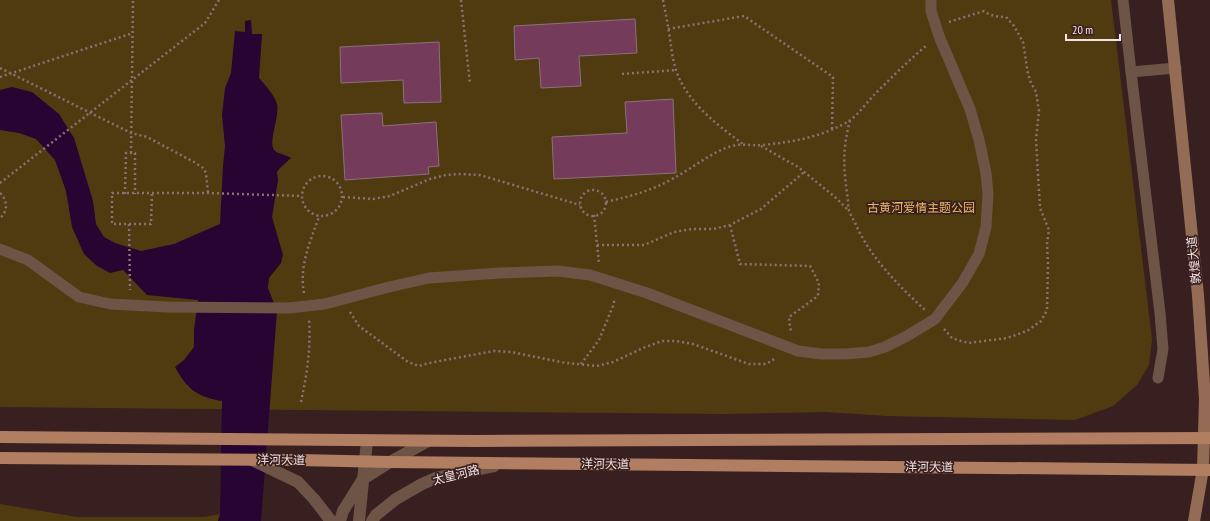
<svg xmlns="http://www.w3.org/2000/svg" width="1210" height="521" font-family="'PT Sans Narrow','Noto Sans SC',sans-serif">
<rect width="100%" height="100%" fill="#392020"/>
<g fill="#503b11">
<path d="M0 0H1111L1152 339 1149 365 1137 385 1113 406 1075 420 887 416 826 412 723 414 0 407Z"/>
<path d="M0 504 77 517H205L220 514 218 521H0Z"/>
</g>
<path fill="#270431" d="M251 20 252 34H262L259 78C265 85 274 94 277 104 280 116 268 142 274 150 278 154 285 154 291 158L280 168 277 172 278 180 272 217 283 255 281 263 269 278 268 288 277 311 261 521H218L220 514 222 401C197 397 187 389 175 367L184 360 194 347V330L198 300 147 295 123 270 110 273 97 266 84 254 72 227 66 191 55 160 36 139 19 133 0 130V90L12 87 32 92 59 114 74 138 93 201 96 224 104 237 115 243 141 251 174 244 220 224 223 166 225 146 222 115 225 88 231 73 235 31 245 32V21Z"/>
<g fill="#753b5a" stroke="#8b707d">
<path d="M635 19 637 53 579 56 581 86 541 88 539 58 515 60 514 26Z"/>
<path d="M439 42 441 102 404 103 403 80 341 83 340 47Z"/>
<path d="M673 99 676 173 554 179 552 137 627 133 625 102Z"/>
<path d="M382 113 383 126 436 122 439 166 428 167 429 174 345 180 341 115Z"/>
</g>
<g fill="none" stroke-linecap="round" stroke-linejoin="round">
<g stroke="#887272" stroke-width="2.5" stroke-dasharray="2 3" stroke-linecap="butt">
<path d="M461 0 470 84"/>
<path d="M663 0C666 15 669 31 671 46 672 53 673 60 675 67 685 101 716 124 743 144"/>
<path d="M668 29 744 16 833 77 832 130"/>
<path d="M0 68 131 133 147 137 194 162 203 168 206 173 208 193"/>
<path d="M622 74 676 70"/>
<path d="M0 77 133 33"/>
<path d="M850 120C843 147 843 165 847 193 848 199 848 205 849 211 851 216 854 220 856 225 871 258 898 285 925 310"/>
<path d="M761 146 798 167 835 197 849 211"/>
<path d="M131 153 133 0"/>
<circle cx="322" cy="196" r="20"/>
<path d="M0 183 205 23 219 0"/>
<circle cx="593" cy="203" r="13"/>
<path d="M0 193C8 201 8 211 0 218"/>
<path d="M125 194 126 153H135V194"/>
<path d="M152 194 151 224H112V193H208L302 196"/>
<path d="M343 197 373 199 390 196 430 179 446 175 461 174 480 175 580 205"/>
<path d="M606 202C631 196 651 191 674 178 693 168 711 152 732 146 742 143 752 146 762 145 793 142 822 137 849 121 858 115 868 101 876 93 893 76 909 60 927 45"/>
<path d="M594 215 599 263"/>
<path d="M129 224 130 290"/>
<path d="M730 225 740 264 810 266 819 283 818 296 789 317 790 328 792 333"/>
<path d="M597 245H644L674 232 692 229H713L730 225 761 209 804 172"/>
<path d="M304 293C299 266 310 242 319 217"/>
<path d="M350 312 359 326 408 362 419 366 429 363 494 351 511 352 566 363 597 366 613 362 643 348 662 341H676L693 344 749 364H766L776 358"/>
<path d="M944 329 952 338 961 341 969 343 1007 338 1027 331 1041 321 1047 310 1048 264 1047 243 1049 230 1040 208 1036 140 1039 111 1036 92 1031 83 1028 74 1023 42 1014 26 1006 17C997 17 991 16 984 11L949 22"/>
<path d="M581 364 599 340 613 306 615 298"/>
<path d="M301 402C307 374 311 348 309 319"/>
</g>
<g stroke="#6d5446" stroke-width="11">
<path d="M1123 0 1131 72"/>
<path d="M0 249 28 260 79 297 110 304 167 307 289 308 325 304 389 287 429 278 500 273 558 271 590 275 647 293 798 351 822 354H845L869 352 885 347 907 336 935 319 963 282 979 254 986 227 988 194 986 173 979 140 970 109 939 36 931 11V0"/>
<path d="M1158 378 1163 349 1160 313 1131 72 1176 68"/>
</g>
<g stroke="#6d5446" stroke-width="12">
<path d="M252 460 298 482 314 499 331 521"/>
<path d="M340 521 343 511 363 479 390 462 428 441"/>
<path d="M359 521 367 441"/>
<path d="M372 521 376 515 396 499 422 484 436 478 494 466"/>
</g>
<path stroke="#946c56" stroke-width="12" d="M1168 0 1198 295 1205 399 1203 469 1194 521"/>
<g stroke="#b17e62" stroke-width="12">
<path d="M0 437 475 441 1210 438"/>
<path d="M0 458 299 460 390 462 1210 470"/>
</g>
</g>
<g text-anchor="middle" stroke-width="3.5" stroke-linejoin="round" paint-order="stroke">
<g font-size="12" fill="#e8b961" stroke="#392020">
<text x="921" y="212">古黄河爱情主题公园</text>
</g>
<g font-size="12" fill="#f6e4e4" stroke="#392020">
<text transform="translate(1194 260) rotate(-96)" y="4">敦煌大道</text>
<text transform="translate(281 460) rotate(1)" y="4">洋河大道</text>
<text transform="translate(605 464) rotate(1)" y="4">洋河大道</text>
<text transform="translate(929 467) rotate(1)" y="4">洋河大道</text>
<text transform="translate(456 475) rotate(-14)" y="4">太皇河路</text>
</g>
</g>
<path d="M1066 34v6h54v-6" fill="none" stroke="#f6e4e4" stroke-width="2"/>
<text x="1072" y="34" font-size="12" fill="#f6e4e4" stroke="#392020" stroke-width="3" paint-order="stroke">20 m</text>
</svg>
